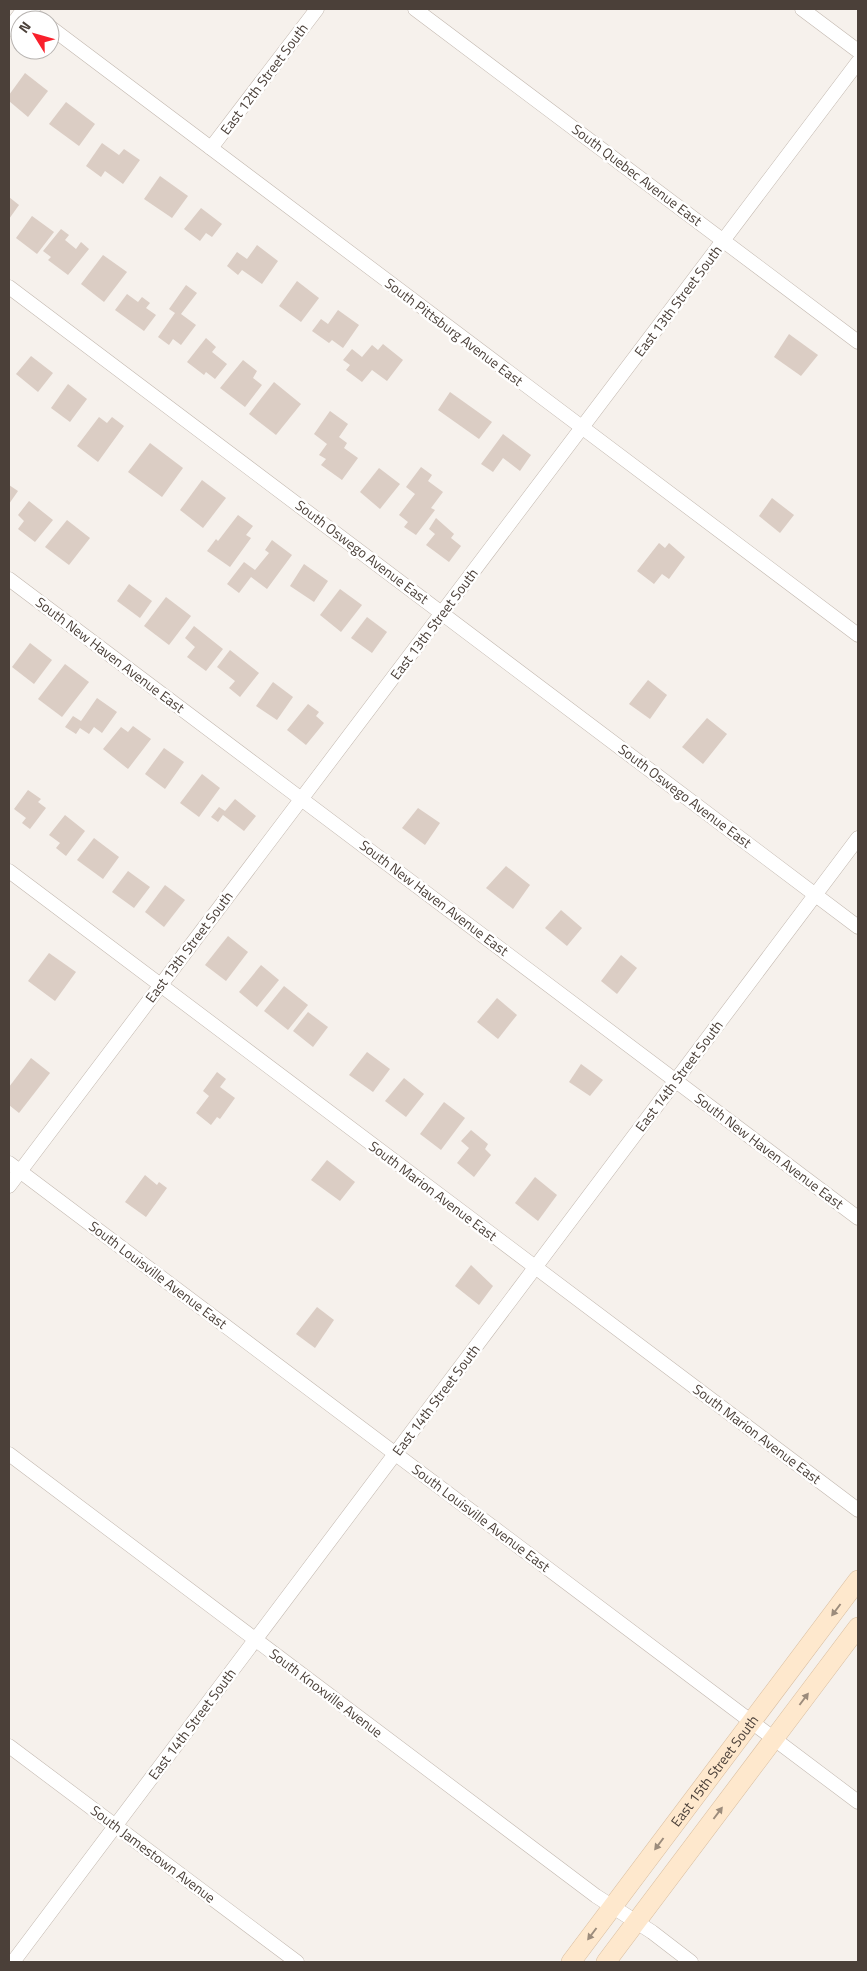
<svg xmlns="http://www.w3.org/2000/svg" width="867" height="1971" font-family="'Titillium Web',sans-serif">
<rect width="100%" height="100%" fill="#f6f1ec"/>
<g fill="#dbcdc4">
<path d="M25 73 48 91 28 117 9 101V95Z"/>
<path d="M66 102 95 124 79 146 49 124Z"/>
<path d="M102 143 119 155 124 149 140 160 123 184 105 171 101 177 86 166Z"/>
<path d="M160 176 188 196 172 218 144 199Z"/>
<path d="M9 197 19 205 9 219Z"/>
<path d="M201 208 222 224 212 237 206 233 200 241 184 229Z"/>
<path d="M32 216 54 232 37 254 16 238Z"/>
<path d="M61 229 69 235 65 240 76 249 81 242 89 249 68 275 48 260 51 257 43 251Z"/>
<path d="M257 245 278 261 262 284 242 270 238 275 227 266 237 252 247 259Z"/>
<path d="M103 255 127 272 104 302 81 284Z"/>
<path d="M297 281 319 298 301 322 279 306Z"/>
<path d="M186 285 197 293 181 314 196 325 181 345 173 339 169 345 158 337 175 313 169 309Z"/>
<path d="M127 294 138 302 142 297 150 303 146 308 156 315 144 331 115 310Z"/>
<path d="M338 310 359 325 343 348 332 340 329 343 312 331 321 319 328 324Z"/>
<path d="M789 334 818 355 801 376 774 357Z"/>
<path d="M206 338 216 347 212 352 227 364 215 379 206 372 204 375 187 362Z"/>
<path d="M383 344 403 360 387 381 372 370 362 382 346 370 350 365 343 360 352 349 362 357 372 345 378 350Z"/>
<path d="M31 356 53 373 38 392 16 374Z"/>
<path d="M243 360 257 371 253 378 262 385 245 407 220 388Z"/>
<path d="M274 382 301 404 276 435 249 414Z"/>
<path d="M68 384 87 399 70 422 51 408Z"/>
<path d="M450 392 492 422 479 439 438 410Z"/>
<path d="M330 411 348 424 339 437 347 443 344 448 358 458 342 480 321 465 326 459 319 455 327 444 314 434Z"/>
<path d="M99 417 107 423 112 417 124 426 98 462 77 446Z"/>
<path d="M503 434 531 455 520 471 503 458 493 472 481 464Z"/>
<path d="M150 443 183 468 162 497 128 472Z"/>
<path d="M421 467 432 475 428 481 443 492 431 508 435 510 416 535 404 527 408 522 399 515 415 494 406 487Z"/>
<path d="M379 468 400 484 380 509 360 492Z"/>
<path d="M202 480 226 498 203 528 180 510Z"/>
<path d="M9 485 18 491 9 504Z"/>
<path d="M772 498 794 515 780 533 759 516Z"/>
<path d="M29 501 53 520 35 542 18 529 24 521 18 515Z"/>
<path d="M238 515 253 526 246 535 251 538 230 567 207 551 216 539 218 541Z"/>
<path d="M436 518 454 534 451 538 461 546 449 562 426 545 435 534 429 529Z"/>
<path d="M67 520 90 538 69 565 45 547Z"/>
<path d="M272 540 292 555 267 589 251 577 239 593 227 584 244 562 255 570 269 553 265 550Z"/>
<path d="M659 543 665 548 669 543 685 557 669 579 662 574 654 584 637 571Z"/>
<path d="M304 564 328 581 314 602 290 586Z"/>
<path d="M129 584 152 601 140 618 117 601Z"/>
<path d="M340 589 362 605 341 632 320 615Z"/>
<path d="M166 597 191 616 169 645 144 626Z"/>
<path d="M367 617 387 632 372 653 351 638Z"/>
<path d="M194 626 223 649 206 671 187 657 195 647 185 638Z"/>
<path d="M30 643 52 660 34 684 12 667Z"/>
<path d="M230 650 259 673 240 697 229 688 235 681 217 667Z"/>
<path d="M65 664 89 682 62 717 38 699Z"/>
<path d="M648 680 667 695 650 719 629 704Z"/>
<path d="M273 682 293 697 277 720 256 706Z"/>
<path d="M97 698 117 712 102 733 94 727 89 734 80 728 76 734 65 727 73 716 81 721Z"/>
<path d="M308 704 319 712 316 716 324 723 306 745 287 730Z"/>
<path d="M707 718 727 734 703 764 682 747Z"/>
<path d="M133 726 151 739 128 769 103 749 121 727 128 732Z"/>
<path d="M164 748 184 762 165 789 145 774Z"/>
<path d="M202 774 220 788 199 817 180 803Z"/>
<path d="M28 790 41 799 38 802 46 808 30 829 22 823 26 818 14 809Z"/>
<path d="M235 799 256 816 244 831 223 815 218 822 211 817 219 807 225 811Z"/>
<path d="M418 808 440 823 425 845 402 828Z"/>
<path d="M65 815 85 831 66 856 56 848 60 843 49 835Z"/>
<path d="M94 838 119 857 103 879 77 860Z"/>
<path d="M506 866 530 885 513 909 486 888Z"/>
<path d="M128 871 150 887 134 908 112 892Z"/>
<path d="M165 885 185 900 164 927 145 912Z"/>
<path d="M561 910 582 928 567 946 545 928Z"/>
<path d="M228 936 248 952 226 981 205 965Z"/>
<path d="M49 953 76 972 55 1001 28 981Z"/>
<path d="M621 955 637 968 617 994 601 981Z"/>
<path d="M261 965 279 980 257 1007 239 992Z"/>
<path d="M284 986 308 1005 288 1030 264 1011Z"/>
<path d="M497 998 517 1015 498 1039 477 1022Z"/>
<path d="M308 1012 328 1027 313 1047 293 1031Z"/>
<path d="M367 1052 390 1069 373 1092 349 1075Z"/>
<path d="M31 1058 50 1073 19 1113 9 1105V1087Z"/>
<path d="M581 1064 603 1080 590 1096 569 1082Z"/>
<path d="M217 1072 226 1079 220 1087 235 1098 220 1119 217 1117 211 1125 196 1113 209 1096 203 1091Z"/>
<path d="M404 1078 424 1094 406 1117 385 1101Z"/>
<path d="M444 1102 465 1118 441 1150 420 1134Z"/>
<path d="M471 1130 488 1144 485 1149 491 1155 474 1177 457 1163 469 1148 461 1141Z"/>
<path d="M327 1160 355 1182 340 1201 311 1180Z"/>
<path d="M145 1175 157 1185 159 1182 167 1188 146 1217 125 1202Z"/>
<path d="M535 1177 557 1195 538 1221 515 1203Z"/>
<path d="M471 1265 493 1286 479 1305 455 1286Z"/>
<path d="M317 1307 334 1320 315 1348 296 1334Z"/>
</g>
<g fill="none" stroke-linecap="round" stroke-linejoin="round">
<g stroke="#c2b7ae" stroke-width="15">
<g id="minor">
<path d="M26 9 41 20"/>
<path d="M415 9 858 342"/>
<path d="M802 9 858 51"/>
<path d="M50 27 858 635"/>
<path d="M9 29 24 9"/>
<path d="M211 148 317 9"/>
<path d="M9 287 858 927"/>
<path d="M9 579 858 1218"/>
<path d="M9 871 858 1510"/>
<path d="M9 1163 858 1802"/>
<path d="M9 1186 858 62"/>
<path d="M9 1454 596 1896 652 1932 691 1962"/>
<path d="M9 1746 297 1962"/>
<path d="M13 1962 858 838"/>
</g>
</g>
<g stroke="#d8bd9f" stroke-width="20">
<g id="secondary">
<path id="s1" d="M571 1962 858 1580"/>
<path d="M606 1962 858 1627"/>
</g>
</g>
<use href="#minor" stroke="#fff" stroke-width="14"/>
<use href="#secondary" stroke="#fee8cd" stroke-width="19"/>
</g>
<defs><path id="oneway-solid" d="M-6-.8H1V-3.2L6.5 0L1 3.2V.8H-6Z" transform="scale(1.25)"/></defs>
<g fill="#9c8c7c">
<use href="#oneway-solid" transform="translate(836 1610) rotate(127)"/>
<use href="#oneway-solid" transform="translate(804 1699) rotate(-53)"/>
<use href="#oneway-solid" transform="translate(718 1813) rotate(-53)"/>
<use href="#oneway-solid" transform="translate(659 1844) rotate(127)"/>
<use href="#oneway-solid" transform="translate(592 1934) rotate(127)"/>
</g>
<g text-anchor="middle" stroke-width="5" stroke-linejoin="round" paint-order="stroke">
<g font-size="14" fill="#4b4039" stroke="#fff">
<text transform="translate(264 79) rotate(-53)" y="5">East 12th Street South</text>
<text transform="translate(637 175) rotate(37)" y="5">South Quebec Avenue East</text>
<text transform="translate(678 301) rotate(-53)" y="5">East 13th Street South</text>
<text transform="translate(454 332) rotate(37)" y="5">South Pittsburg Avenue East</text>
<text transform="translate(362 552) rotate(37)" y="5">South Oswego Avenue East</text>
<text transform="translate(434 624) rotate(-53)" y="5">East 13th Street South</text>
<text transform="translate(110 655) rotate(37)" y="5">South New Haven Avenue East</text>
<text transform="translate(685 796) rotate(37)" y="5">South Oswego Avenue East</text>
<text transform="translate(434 898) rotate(37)" y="5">South New Haven Avenue East</text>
<text transform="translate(189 947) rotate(-53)" y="5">East 13th Street South</text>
<text transform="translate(679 1076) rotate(-53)" y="5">East 14th Street South</text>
<text transform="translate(769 1151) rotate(37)" y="5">South New Haven Avenue East</text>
<text transform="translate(433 1191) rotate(37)" y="5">South Marion Avenue East</text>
<text transform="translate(158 1275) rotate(37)" y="5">South Louisville Avenue East</text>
<text transform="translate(436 1400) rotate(-53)" y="5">East 14th Street South</text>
<text transform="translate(757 1434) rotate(37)" y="5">South Marion Avenue East</text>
<text transform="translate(481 1518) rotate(37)" y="5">South Louisville Avenue East</text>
<text transform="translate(326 1693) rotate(37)" y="5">South Knoxville Avenue</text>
<text transform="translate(192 1724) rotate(-53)" y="5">East 14th Street South</text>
<text dy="5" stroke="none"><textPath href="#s1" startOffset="239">East 15th Street South</textPath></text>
<text transform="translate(153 1854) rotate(37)" y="5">South Jamestown Avenue</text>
</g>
</g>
<rect width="867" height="1971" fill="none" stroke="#4b4039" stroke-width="20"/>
<g transform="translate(35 35) rotate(307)"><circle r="24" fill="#ffffff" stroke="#b7b3b0"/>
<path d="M0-4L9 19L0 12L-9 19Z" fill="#f9202c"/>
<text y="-8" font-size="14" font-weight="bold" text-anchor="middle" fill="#4b4039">N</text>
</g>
</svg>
